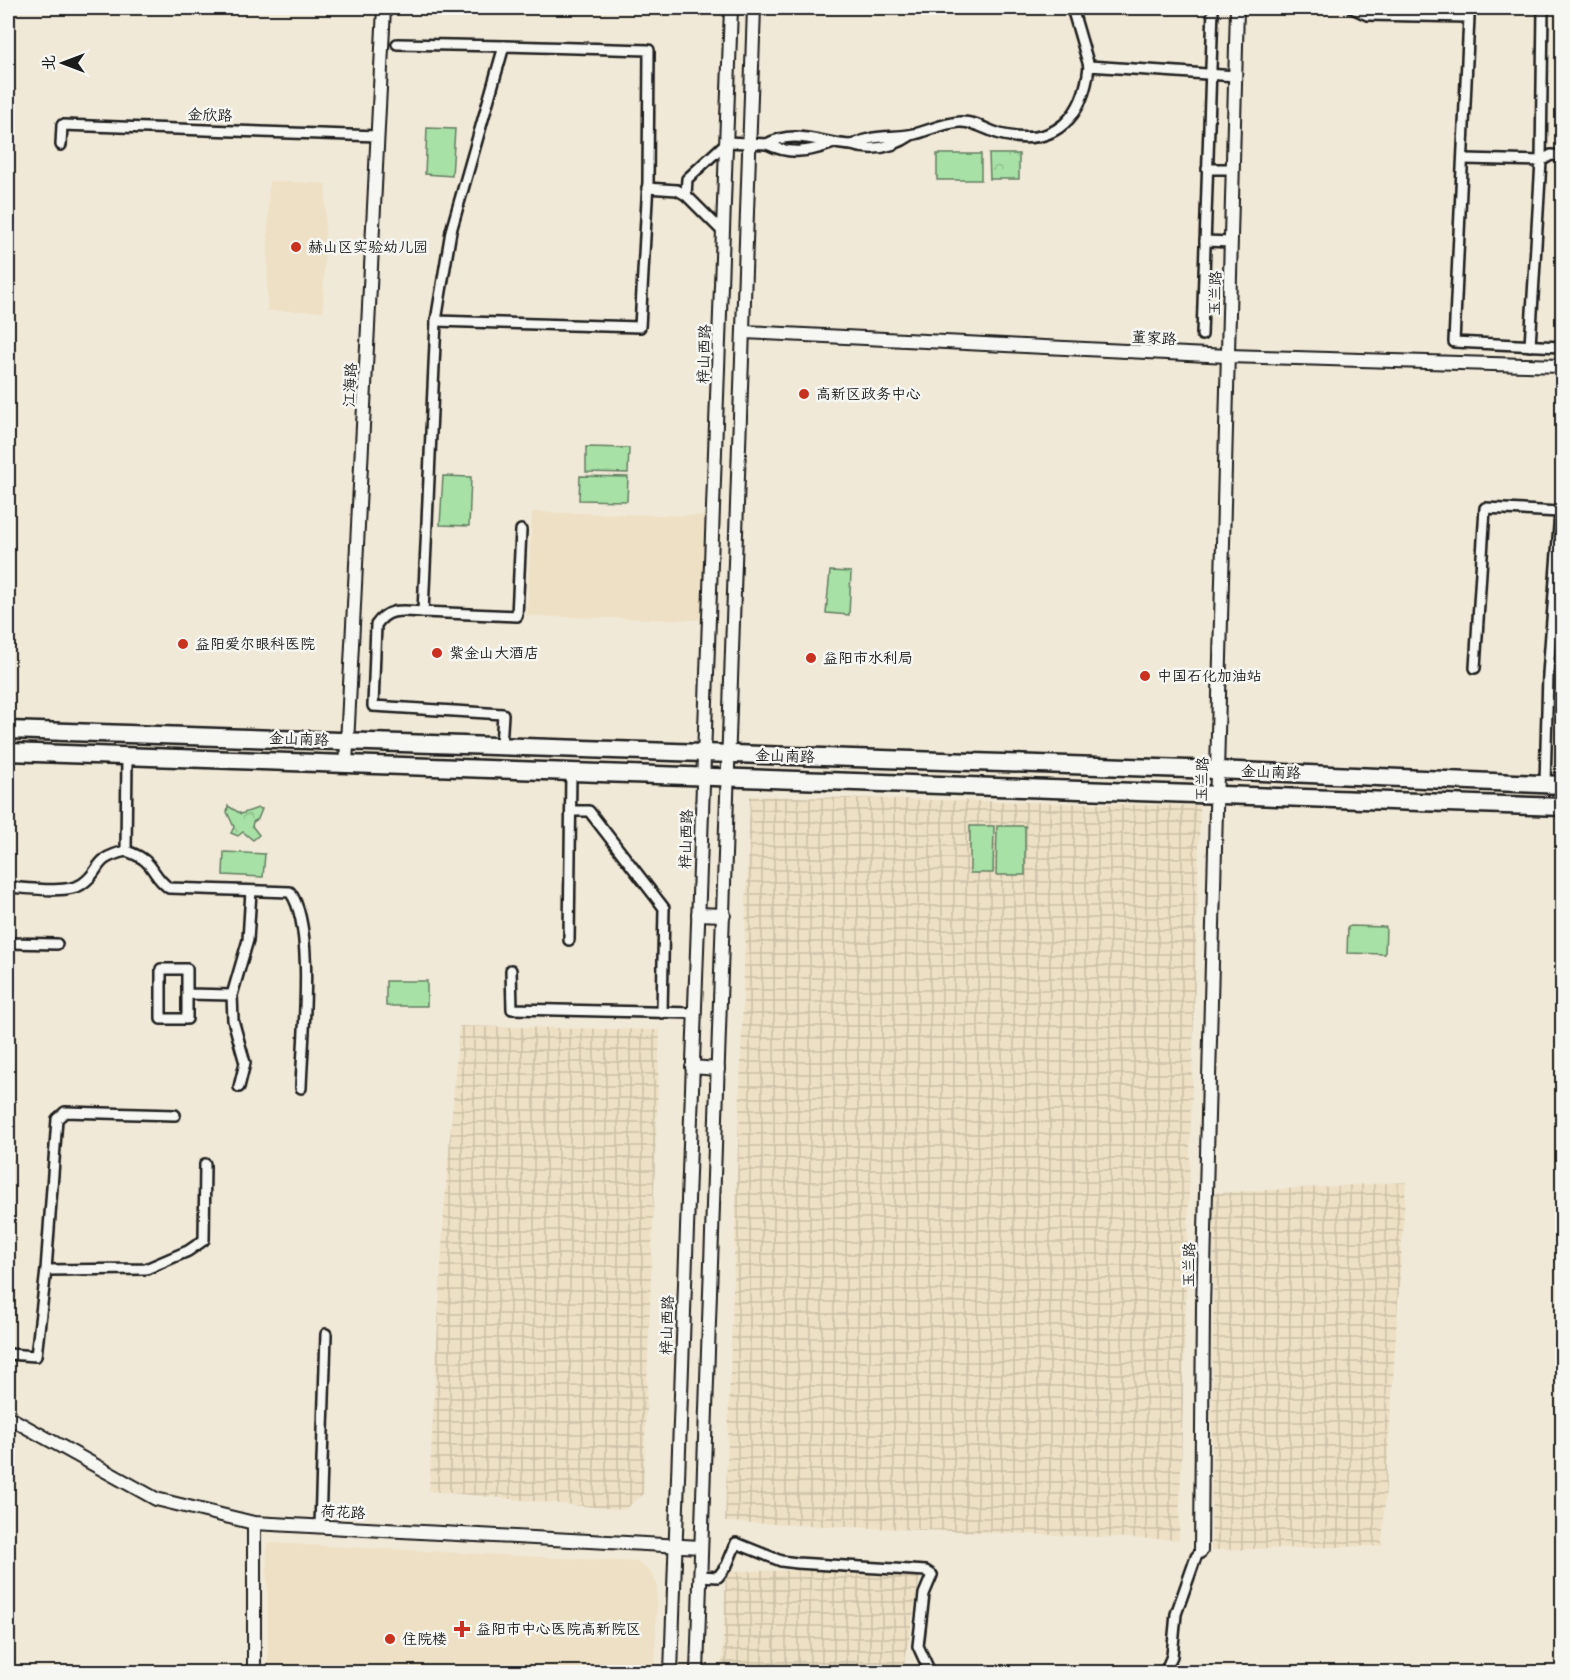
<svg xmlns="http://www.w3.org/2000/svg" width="1570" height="1680" font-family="Pangolin,'LXGW WenKai TC',sans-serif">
<defs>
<pattern id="industrial-grid" width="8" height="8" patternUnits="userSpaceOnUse" patternTransform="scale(1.5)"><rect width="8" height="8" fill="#ede0c4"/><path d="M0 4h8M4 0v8" fill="none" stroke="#cbc0a8"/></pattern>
<pattern id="park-crowns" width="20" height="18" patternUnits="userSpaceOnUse" patternTransform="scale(1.5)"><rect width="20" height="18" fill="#a8e1a6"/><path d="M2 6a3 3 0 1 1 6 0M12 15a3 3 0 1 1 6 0" fill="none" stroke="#90c08e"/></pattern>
</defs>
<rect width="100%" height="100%" fill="#f1e9d7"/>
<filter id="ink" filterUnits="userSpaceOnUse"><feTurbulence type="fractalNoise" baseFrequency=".0167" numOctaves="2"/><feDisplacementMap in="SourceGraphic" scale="12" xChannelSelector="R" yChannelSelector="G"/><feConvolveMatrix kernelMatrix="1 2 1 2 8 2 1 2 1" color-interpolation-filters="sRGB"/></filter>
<g filter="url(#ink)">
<g fill="#ede0c4">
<path d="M269 181 326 184 323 311H267Z"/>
<path d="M532 512 705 516 701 620 527 616Z"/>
<path d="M267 1543 637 1562 650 1571 657 1585 655 1672H268Z"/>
</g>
<g fill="url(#industrial-grid)">
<path d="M750 796 1200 806 1179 1540 725 1522Z"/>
<path d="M459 1026 660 1030 643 1495 624 1510 429 1491 444 1212Z"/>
<path d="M1406 1182 1382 1546 1211 1550 1214 1193Z"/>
<path d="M921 1570 903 1672H722L726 1571Z"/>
</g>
<g fill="url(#park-crowns)" stroke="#627e61" stroke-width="1.5">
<path d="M989 154H1019V179H990Z"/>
<path d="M228 806 241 814 258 808 262 809 258 819 253 822 252 826 259 835 253 840 243 832 238 836 231 833 234 827 227 812Z"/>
</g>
<g fill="#a8e1a6" stroke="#627e61" stroke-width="1.5">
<path d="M427 128 455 129 452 176 425 174Z"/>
<rect x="937" y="154" width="44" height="26"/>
<path d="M586 447 629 448 628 473 586 472Z"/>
<path d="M443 476 471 477 469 526 440 525Z"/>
<path d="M580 476 628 477 627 501 579 500Z"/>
<path d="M830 571 851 572 849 615 826 613Z"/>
<path d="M970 826H994L993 873H970Z"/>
<path d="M997 826H1025V875H996Z"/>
<path d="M224 852 265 854 263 877 223 875Z"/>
<path d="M1348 926 1386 927 1385 954 1347 953Z"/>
<rect x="386" y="981" width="41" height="25"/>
</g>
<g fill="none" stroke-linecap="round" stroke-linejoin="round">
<g stroke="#1c1c1c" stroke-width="14">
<g id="minor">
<path d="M1072 8 1089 66"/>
<path d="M1352 8 1367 15 1469 17 1454 342 1562 347"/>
<path d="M1543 8 1541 161 1551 155 1562 156"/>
<path d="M397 44 504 46"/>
<path d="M504 46 649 50 648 182 640 327 436 321 451 231Z"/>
<path d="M913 134C894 147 873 152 852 145 877 133 890 139 915 134 930 130 944 123 960 122 976 121 989 132 1004 135 1056 147 1084 116 1089 66L1236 76"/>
<path d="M831 144C809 152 789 155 767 144 795 128 822 144 852 145"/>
<path d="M61 145 62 125 378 136"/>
<path d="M1465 159 1541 161 1530 346"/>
<path d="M1207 169H1233"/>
<path d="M647 188 677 190 686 195"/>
<path d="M723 232 686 195 687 179 727 142 767 144"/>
<path d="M1205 241 1231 242"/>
<path d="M436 321 423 612C403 611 388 607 376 625L373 706 503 714 501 746"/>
<path d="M1202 335 1213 8"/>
<path d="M423 612 517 616 521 530"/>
<path d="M1475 668 1485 508 1560 512"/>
<path d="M1545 784 1548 674 1560 512H1562"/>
<path d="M571 811H589L664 908 662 1013"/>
<path d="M126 851C157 861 149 874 169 888L290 892C316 926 302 1043 301 1088"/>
<path d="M8 887C26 888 68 894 82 884 103 870 91 859 126 851L127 756"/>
<path d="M569 940 571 771"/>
<path d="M8 943 57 944"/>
<path d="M511 970 512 1009 694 1013"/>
<path d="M187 994V1019H161V969H187V994L232 995"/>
<path d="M239 1087 245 1063 233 1020 232 995 248 940 251 891"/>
<path d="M46 1270 57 1119 65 1112 175 1115"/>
<path d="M8 1354 36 1356 46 1270 146 1269 188 1251 204 1240 205 1164"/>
<path d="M320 1526 326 1334"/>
<path d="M700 1576 718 1577 727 1565 736 1543 781 1561 797 1563 926 1571 932 1575 924 1594 918 1646 930 1672"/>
<path d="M1165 1672 1172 1656 1176 1614 1196 1557 1201 1551"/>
</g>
</g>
<g stroke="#1c1c1c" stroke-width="16">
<g id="tertiary">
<path d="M744 332 1228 356 1562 366"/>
<path d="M346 764 384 8"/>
<path d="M698 914 724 915"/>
<path d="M692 1067 718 1069"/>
<path d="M8 1417 156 1499 254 1523 701 1547"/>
<path d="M1201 1551 1203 1307 1237 8"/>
<path d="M254 1672V1523"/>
<path d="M671 1672 731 8"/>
<path d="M697 1672 754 8"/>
</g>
</g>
<g stroke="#1c1c1c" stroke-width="21">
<g id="trunk">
<path d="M8 730 1217 770 1562 785"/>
<path d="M8 752 1562 807"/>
</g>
</g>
<use href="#minor" stroke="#f6f6f2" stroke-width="9"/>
<use href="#tertiary" stroke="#f6f6f2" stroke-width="12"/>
<use href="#trunk" stroke="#f6f6f2" stroke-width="16"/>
</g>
</g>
<g fill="#c8321e" stroke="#f6f6f2" stroke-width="2">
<circle cx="296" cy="247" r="6"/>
<circle cx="804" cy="394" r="6"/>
<circle cx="183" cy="644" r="6"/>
<circle cx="437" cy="653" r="6"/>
<circle cx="811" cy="658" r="6"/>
<circle cx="1145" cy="676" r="6"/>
<path d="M459 1620h6v6h6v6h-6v6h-6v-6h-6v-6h6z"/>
<circle cx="390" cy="1639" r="6"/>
</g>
<g text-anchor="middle" stroke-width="5" stroke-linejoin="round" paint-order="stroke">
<g font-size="15" fill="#1c1c1c" stroke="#f6f6f2">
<text transform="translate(210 115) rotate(2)" y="5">金欣路</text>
<text transform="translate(1215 293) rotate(-88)" y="5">玉兰路</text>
<text transform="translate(1154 338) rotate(3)" y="5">董家路</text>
<text transform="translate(704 354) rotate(-88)" y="5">梓山西路</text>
<text transform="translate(350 385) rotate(-87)" y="5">江海路</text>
<text transform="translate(299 739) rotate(2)" y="5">金山南路</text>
<text transform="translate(785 756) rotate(2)" y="5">金山南路</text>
<text transform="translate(1271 772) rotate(2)" y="5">金山南路</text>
<text transform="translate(1202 779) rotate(-88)" y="5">玉兰路</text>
<text transform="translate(686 839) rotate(-88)" y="5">梓山西路</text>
<text transform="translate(1189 1265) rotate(-89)" y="5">玉兰路</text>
<text transform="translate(667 1325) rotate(-88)" y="5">梓山西路</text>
<text transform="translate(343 1512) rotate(3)" y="5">荷花路</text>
</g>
<g font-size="15" fill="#1c1c1c" stroke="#f6f6f2" text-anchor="start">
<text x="308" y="252">赫山区实验幼儿园</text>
<text x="816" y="399">高新区政务中心</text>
<text x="195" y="649">益阳爱尔眼科医院</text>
<text x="449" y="658">紫金山大酒店</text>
<text x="823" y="663">益阳市水利局</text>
<text x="1157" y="681">中国石化加油站</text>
<text x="476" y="1634">益阳市中心医院高新院区</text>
<text x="402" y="1644">住院楼</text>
</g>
</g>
<rect width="1570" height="1680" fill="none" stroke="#f6f6f2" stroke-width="30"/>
<rect x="15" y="15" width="1540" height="1650" fill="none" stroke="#1c1c1c" stroke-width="2" filter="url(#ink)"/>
<g transform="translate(63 63) rotate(270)" stroke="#f6f6f2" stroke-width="4.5" paint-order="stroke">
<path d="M0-4.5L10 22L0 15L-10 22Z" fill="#1c1c1c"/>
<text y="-9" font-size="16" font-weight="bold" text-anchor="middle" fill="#1c1c1c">北</text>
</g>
</svg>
